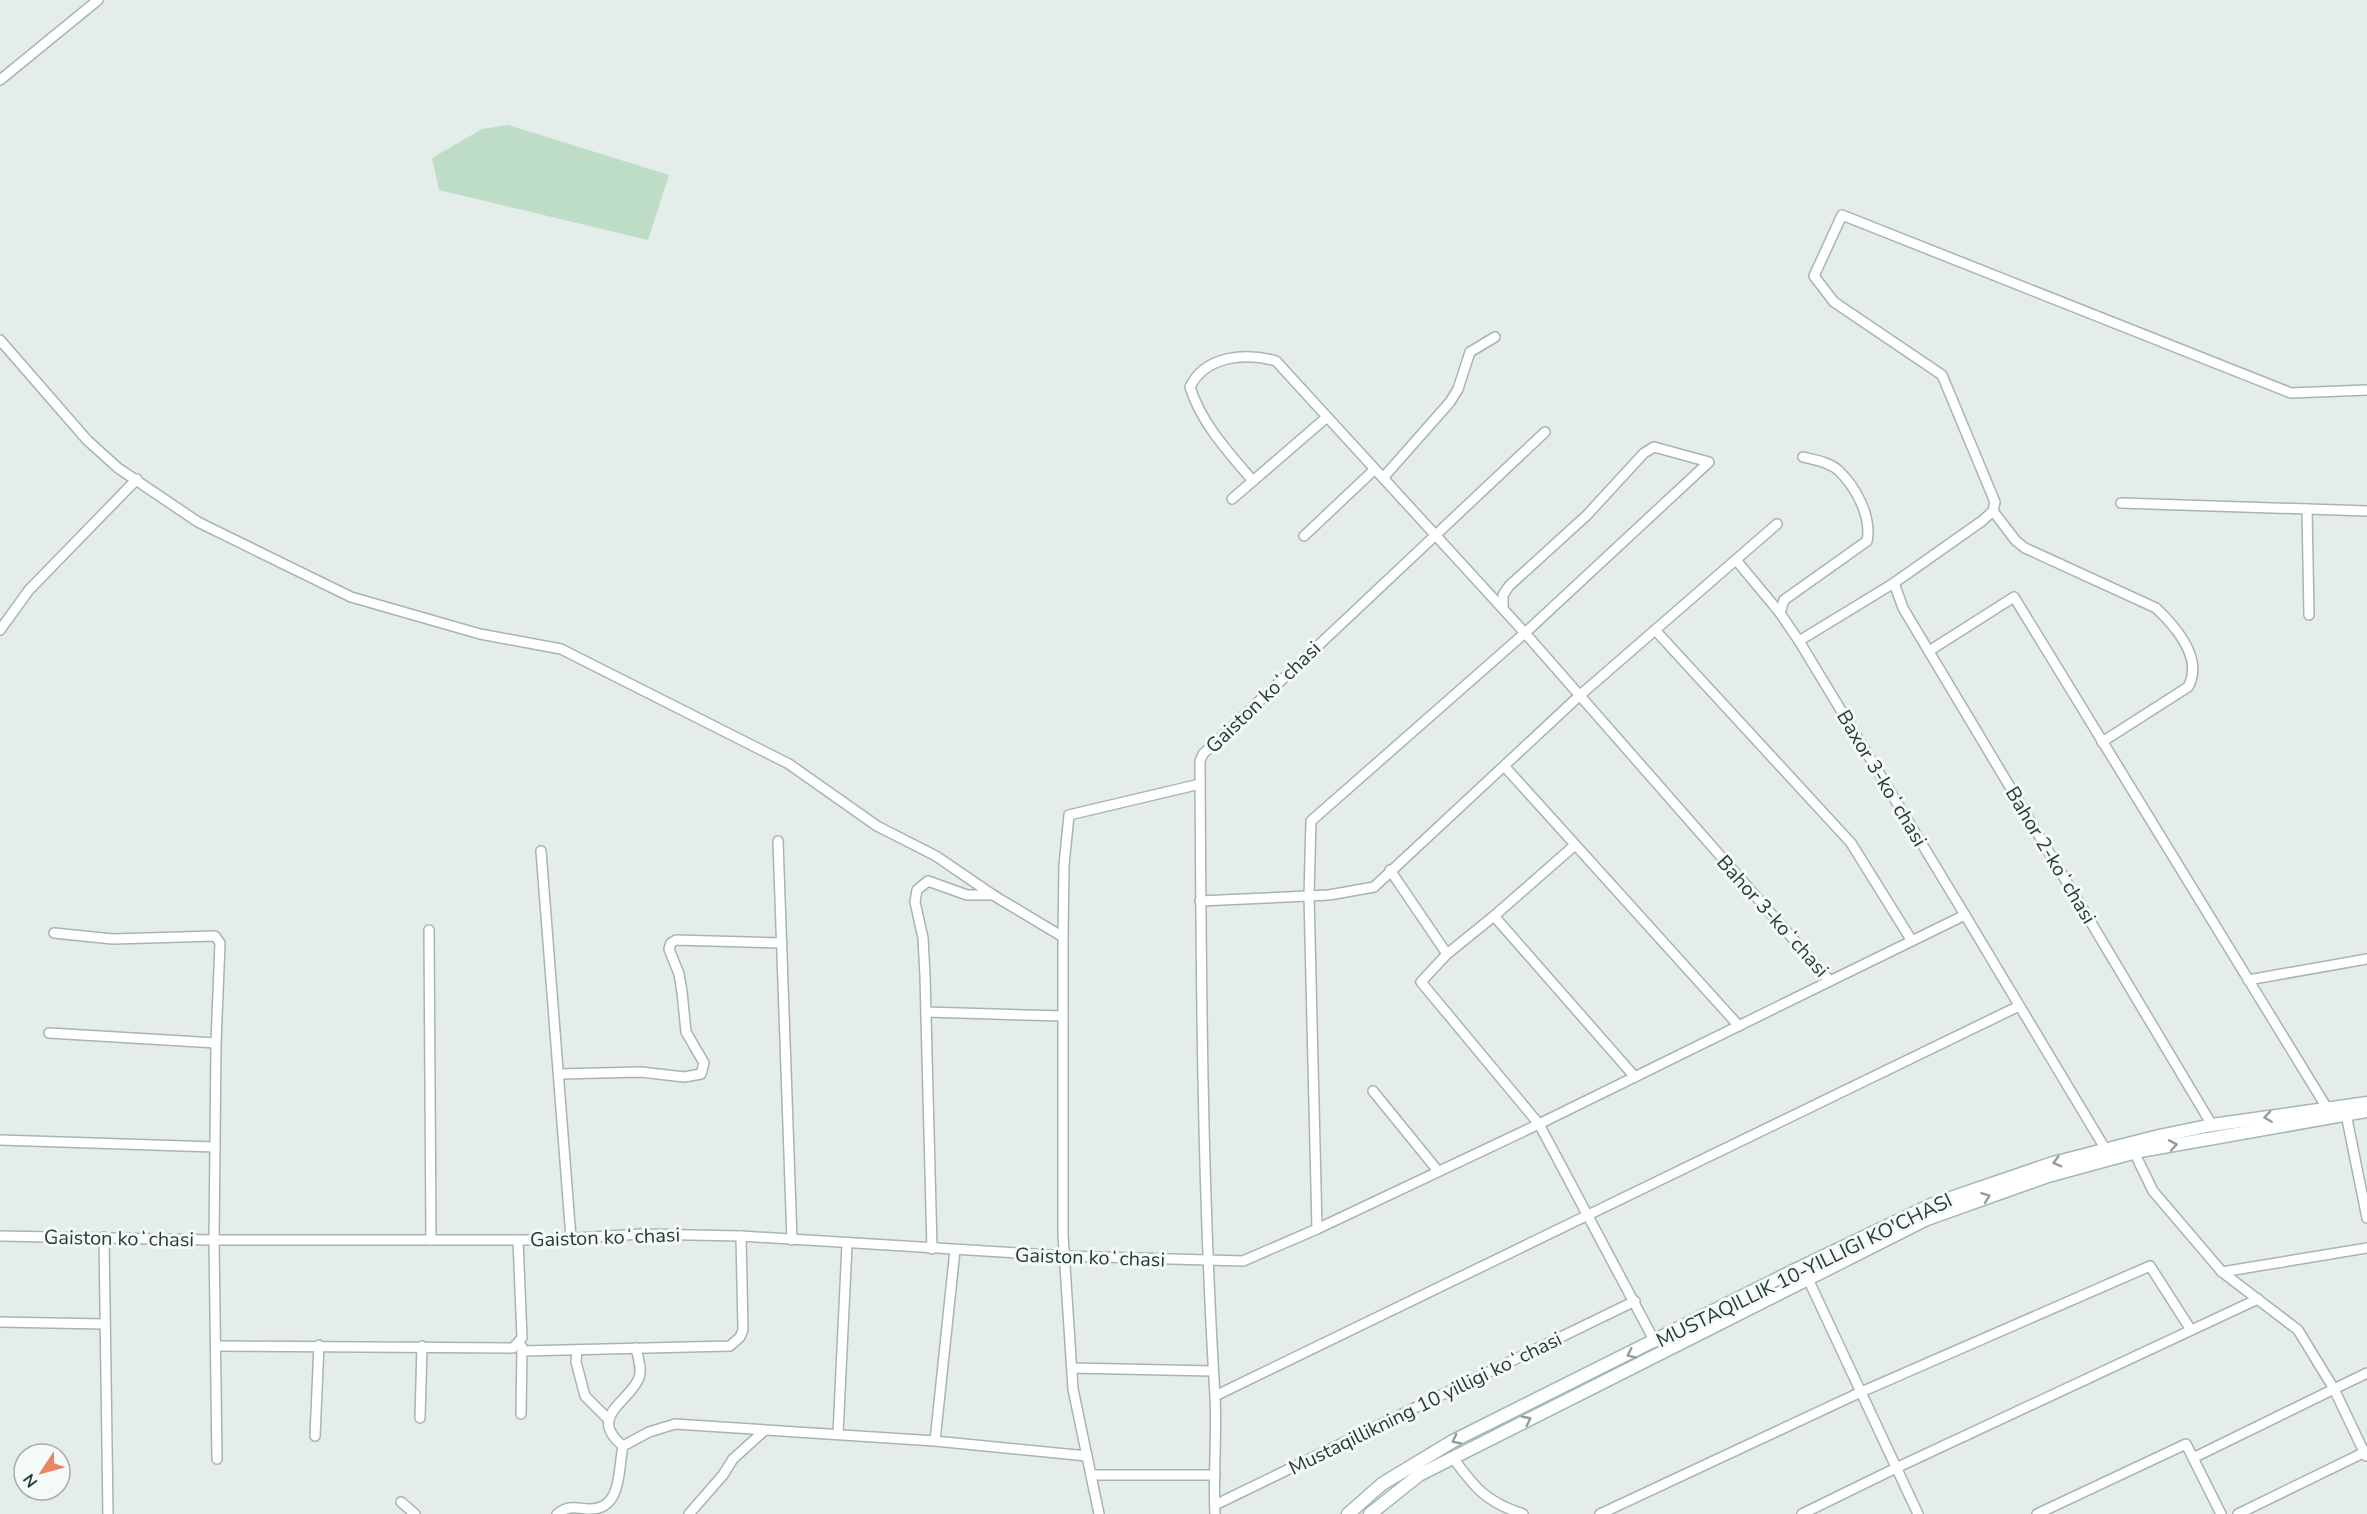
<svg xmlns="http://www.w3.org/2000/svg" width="2367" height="1514" font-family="'Nunito Sans',sans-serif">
<rect width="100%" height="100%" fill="#e4ede9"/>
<path fill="#beddc7" d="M508 125 669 175 648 240 439 190 432 158 482 129Z"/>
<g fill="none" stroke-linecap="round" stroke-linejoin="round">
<g stroke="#a7b5b0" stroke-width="12">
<g id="minor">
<path d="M0 80 98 0"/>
<path d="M0 340 87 440 118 468 198 522 351 597 480 634 561 649 789 764 877 826 936 856 993 895 1063 937V1235L1073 1389 1099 1514"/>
<path d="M1383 478 1450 402 1458 389 1470 352 1495 337"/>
<path d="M1253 481C1229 453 1201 423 1190 387 1205 356 1245 352 1276 361L1525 633 1830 981 1965 915 2106 1150"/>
<path d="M1232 499 1327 417"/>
<path d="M2121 503 2367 511"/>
<path d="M2307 509 2309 615"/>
<path d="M1993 511 2016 541 2025 548 2156 608C2175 626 2204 659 2188 687L2102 742"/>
<path d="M1304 536 1375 469"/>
<path d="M1736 560 1780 613 1799 641 1965 915"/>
<path d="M1894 583 1903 608 2212 1125"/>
<path d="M1780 613 1784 600 1867 541C1872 517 1856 487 1838 470 1829 462 1815 460 1803 457"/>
<path d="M0 630 29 590 137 479"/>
<path d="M1655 630 1851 843 1912 941"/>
<path d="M1799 641 1894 583 1982 521 1993 511 1995 502 1942 375 1834 302 1814 276 1842 215 2291 393 2367 390"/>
<path d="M1929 651 2014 597 2327 1108"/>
<path d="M1505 767 1739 1026"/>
<path d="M778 841 792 1240"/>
<path d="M1575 845 1494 916 1635 1077"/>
<path d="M541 851 571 1238"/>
<path d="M1390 870 1447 954 1494 916"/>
<path d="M1200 901 1329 895 1374 887 1578 697 1777 524"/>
<path d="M429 930 431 1240"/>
<path d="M54 933 113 939 215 936 220 943 216 1043 214 1240 217 1459"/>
<path d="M1063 937 1064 865 1069 815 1200 784"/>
<path d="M1447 954 1421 982 1539 1124 1830 981"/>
<path d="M2248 980 2367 959"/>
<path d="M926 1012 1063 1016"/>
<path d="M49 1033 216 1043"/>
<path d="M559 1074 641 1072 684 1077 701 1074 704 1063 686 1032 682 992 679 974 669 949 671 943 676 940 782 943"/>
<path d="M1373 1091 1438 1171"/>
<path d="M2346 1114 2367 1218"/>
<path d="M0 1140 215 1147"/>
<path d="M2134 1152 2153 1191 2222 1272 2298 1330 2334 1389 2193 1458"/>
<path d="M1317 1229 1309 896 1311 821 1525 633 1709 462 1654 447 1644 453 1587 515 1509 586 1503 595V609"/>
<path d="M0 1236 214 1240H544L641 1234 741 1236 1065 1256 1243 1261 1317 1229 1539 1124 1655 1342"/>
<path d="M104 1237 108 1514"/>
<path d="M932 1249 925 976 923 938 915 902 917 890 928 881 967 895H993"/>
<path d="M2222 1272 2367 1248"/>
<path d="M1808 1279 1918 1514"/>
<path d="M0 1322 104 1324"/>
<path d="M218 1346 513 1348 522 1338 518 1240"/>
<path d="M577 1350 576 1362 585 1396 609 1420"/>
<path d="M522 1351 730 1346 740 1337 743 1330 741 1236"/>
<path d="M1072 1368 1212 1371"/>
<path d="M1215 1396 2019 1006"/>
<path d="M521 1414 522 1347"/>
<path d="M420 1418 422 1346"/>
<path d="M838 1434 847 1245"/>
<path d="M315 1436 319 1345"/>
<path d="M935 1441 1087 1456"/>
<path d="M623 1446C588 1417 626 1404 638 1380 643 1371 638 1358 636 1348"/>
<path d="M2366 1456 2334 1389 2367 1373"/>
<path d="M1453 1458C1475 1488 1486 1502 1523 1514"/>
<path d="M1091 1475H1215"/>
<path d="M401 1502 415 1514"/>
<path d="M1215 1505 1635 1301"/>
<path d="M557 1514C569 1505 575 1508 588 1509 623 1511 618 1468 623 1446L649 1432 675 1424 935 1441 955 1250"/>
<path d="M689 1514 723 1475 733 1459 764 1431"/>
<path d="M1215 1514C1213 1475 1217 1435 1215 1396 1202 1185 1201 972 1200 761L1203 754 1545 432"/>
<path d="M1600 1514 1861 1392 2150 1266 2191 1330"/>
<path d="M1802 1514 1896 1468 2258 1299"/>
<path d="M2037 1514 2186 1444 2221 1514"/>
<path d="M2238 1514 2367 1451"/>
</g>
</g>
<g stroke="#a3b8b1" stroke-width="15">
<g id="secondary">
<path d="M1348 1514 1382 1484 1453 1441 1797 1269 1933 1204 2053 1163 2159 1136 2212 1125 2367 1103"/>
<path d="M1370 1514 1419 1475 1927 1219 2048 1176 2140 1151 2367 1111"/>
</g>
</g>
<use href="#minor" stroke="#fff" stroke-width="9"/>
<use href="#secondary" stroke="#fff" stroke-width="12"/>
</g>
<defs><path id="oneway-chevron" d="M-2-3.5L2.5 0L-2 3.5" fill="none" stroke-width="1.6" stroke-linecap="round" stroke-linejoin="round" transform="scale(1.5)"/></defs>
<g stroke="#929e9b">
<use href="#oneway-chevron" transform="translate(2268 1117) rotate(172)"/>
<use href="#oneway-chevron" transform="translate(2173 1145) rotate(-10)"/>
<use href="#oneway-chevron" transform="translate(2057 1162) rotate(165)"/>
<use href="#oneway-chevron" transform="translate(1986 1197) rotate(-20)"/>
<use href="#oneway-chevron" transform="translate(1631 1354) rotate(154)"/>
<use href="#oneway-chevron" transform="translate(1527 1420) rotate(-27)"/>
<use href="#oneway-chevron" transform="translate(1456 1440) rotate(153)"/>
</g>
<g text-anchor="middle" stroke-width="6" stroke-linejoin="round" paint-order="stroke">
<g font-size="20" fill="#243e37" stroke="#f5faf7">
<text transform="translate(1263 697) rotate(-44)" y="7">Gaiston koʻchasi</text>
<text transform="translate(1882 778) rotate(59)" y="7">Baxor 3-koʻchasi</text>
<text transform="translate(2051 855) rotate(59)" y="7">Bahor 2-koʻchasi</text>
<text transform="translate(1773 916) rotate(48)" y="7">Bahor 3-koʻchasi</text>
<text transform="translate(605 1237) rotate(-2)" y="7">Gaiston koʻchasi</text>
<text transform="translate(119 1238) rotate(1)" y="7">Gaiston koʻchasi</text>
<text transform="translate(1090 1257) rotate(2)" y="7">Gaiston koʻchasi</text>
<text transform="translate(1804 1270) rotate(-26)" y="7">MUSTAQILLIK 10-YILLIGI KO'CHASI</text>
<text transform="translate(1425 1403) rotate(-26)" y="7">Mustaqillikning 10 yilligi koʻchasi</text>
</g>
</g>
<g transform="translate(42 1472) rotate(234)"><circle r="28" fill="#f5faf7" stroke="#a1afaa" stroke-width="1.5"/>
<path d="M0-4.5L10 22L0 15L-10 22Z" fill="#ec8463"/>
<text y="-9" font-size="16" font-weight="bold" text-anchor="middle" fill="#243e37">N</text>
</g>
</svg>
